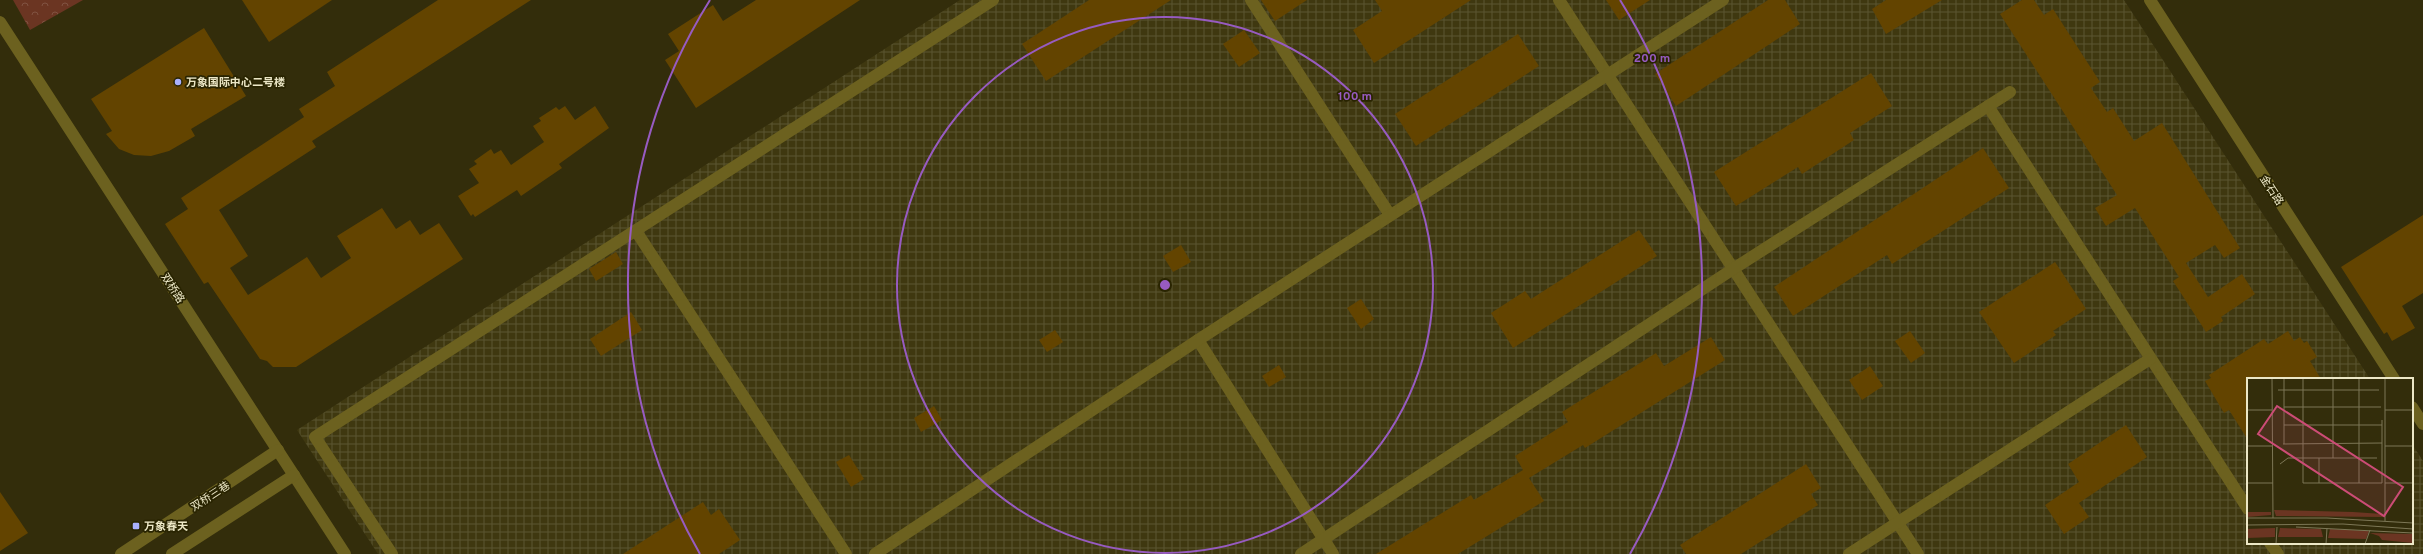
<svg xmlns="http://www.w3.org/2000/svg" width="2423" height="554" font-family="Overpass,'Noto Sans SC',sans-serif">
<defs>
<pattern id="industrial-grid" width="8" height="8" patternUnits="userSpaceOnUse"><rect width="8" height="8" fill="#3f3810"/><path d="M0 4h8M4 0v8" fill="none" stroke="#5b5531"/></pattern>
<pattern id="park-crowns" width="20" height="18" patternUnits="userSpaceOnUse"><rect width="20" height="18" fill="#6b3522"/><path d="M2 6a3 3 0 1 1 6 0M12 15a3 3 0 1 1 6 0" fill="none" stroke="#805241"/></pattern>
</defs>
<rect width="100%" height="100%" fill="#332d0b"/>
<path fill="url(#industrial-grid)" d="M960 0H2124L2370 379H2248V543H2412V444L2423 461V554H378L297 430Z"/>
<path fill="url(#park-crowns)" d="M13 0H83L30 30Z"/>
<g fill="#634400">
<path d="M242 0H332L269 42Z"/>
<path d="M438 0H531L312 141 316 147 219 210 248 256 230 268 248 295 307 257 321 278 351 258 337 236 382 208 396 229 410 220 420 235 439 223 463 259 296 367H273L267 361 260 359 208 282 204 284 165 224 188 209 181 198 304 117 299 109 335 86 327 72Z"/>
<path d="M756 0H860L696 108 665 60 679 51 668 34 713 5 723 21Z"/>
<path d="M1089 0H1171L1046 81 1022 44Z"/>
<path d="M1261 0H1307L1275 21Z"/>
<path d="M1375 0H1471L1374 63 1353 30 1382 11Z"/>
<path d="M1606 0H1650L1619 20Z"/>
<path d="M1768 0H1785L1800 24 1676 106 1655 74Z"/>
<path d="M1886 0H1942L1886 34 1872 9Z"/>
<path d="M2022 0H2034L2044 15 2053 9 2100 82 2091 88 2107 112 2113 108 2134 141 2162 123 2240 248 2224 258 2215 245 2186 263 2208 297 2242 274 2255 294 2221 317 2223 321 2206 332 2173 281 2179 277 2135 208 2106 226 2095 208 2117 195 2000 14Z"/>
<path d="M204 28 246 96 191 129 195 136 169 151 151 156 134 155 119 149 106 134 112 131 91 99Z"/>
<path d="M1244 30 1260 53 1239 67 1223 44Z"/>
<path d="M1518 34 1539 66 1416 146 1395 114Z"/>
<path d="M1871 73 1892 106 1850 133 1854 140 1802 174 1798 167 1736 206 1714 172Z"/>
<path d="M565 106 575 120 595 106 609 128 559 164 562 168 521 196 517 190 475 217 473 214 471 216 458 196 479 183 469 169 477 164 474 161 491 149 494 154 501 150 511 165 544 142 533 126 541 121 539 118 556 107 559 110Z"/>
<path d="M1983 148 2009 188 1892 264 1887 255 1793 316 1774 287Z"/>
<path d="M2423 215V293L2402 306 2415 328 2392 341 2387 332 2384 334 2341 267Z"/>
<path d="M1639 230 1657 256 1513 348 1491 313 1525 291 1531 299Z"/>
<path d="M1181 245 1191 262 1173 272 1163 256Z"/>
<path d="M616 252 623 264 596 281 589 269Z"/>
<path d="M2055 262 2086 309 2053 331 2056 335 2014 363 1979 312Z"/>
<path d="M1361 299 1374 319 1361 329 1347 308Z"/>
<path d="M631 312 642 330 601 356 590 339Z"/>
<path d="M1055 330 1063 342 1047 352 1039 340Z"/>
<path d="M1910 331 1925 353 1911 363 1895 341Z"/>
<path d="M2288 331 2294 341 2300 337 2304 343 2307 341 2317 357 2310 361 2321 379H2248V440L2229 410 2224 413 2205 381 2211 378 2209 375 2264 339 2268 344Z"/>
<path d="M1711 337 1725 360 1585 448 1583 445 1529 478 1544 501 1458 554H1376L1471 495 1474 500 1523 470 1515 456 1568 422 1562 412 1656 353 1664 366Z"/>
<path d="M1279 365 1286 377 1269 387 1262 376Z"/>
<path d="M1870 366 1883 386 1862 400 1849 380Z"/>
<path d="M934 406 942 420 921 432 914 418Z"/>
<path d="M2126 425 2147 457 2079 503 2089 517 2064 534 2045 505 2079 482 2068 464Z"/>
<path d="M849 455 864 479 851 487 836 462Z"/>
<path d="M1806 464 1821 488 1811 494 1818 505 1741 554H1686L1680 545Z"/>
<path d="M0 492 28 533 0 551Z"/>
<path d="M703 502 711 515 719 509 740 540 719 554H623Z"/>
</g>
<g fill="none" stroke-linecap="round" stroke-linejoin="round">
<g stroke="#6c611f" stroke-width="12">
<path d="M1251 0 1390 215"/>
<path d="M1559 0 1918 554"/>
<path d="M2150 0 2394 379"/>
<path d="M0 22 345 554"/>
<path d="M1988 106 2248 509"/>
<path d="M636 231 846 554"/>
<path d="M1198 340 1333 554"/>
<path d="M2412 407 2423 424"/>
<path d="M2270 543 2278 554"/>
<path d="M121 554 278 450"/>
<path d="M172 554 294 475"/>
<path d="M392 554 315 437 993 0"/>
<path d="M875 554 1198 340 1723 0"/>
<path d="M1301 554 1733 269 2010 92"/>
<path d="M1849 554 2150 359"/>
</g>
</g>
<g fill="none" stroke="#975bc1" stroke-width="2">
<circle cx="1165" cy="285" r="268"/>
<path d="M700 554A537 537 0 0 1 710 0M1620 0A537 537 0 0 1 1630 554"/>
</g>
<g fill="#a9b0fc" stroke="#292401" stroke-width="1.5">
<circle cx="178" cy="82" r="4"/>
<rect x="132" y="522" width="8" height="8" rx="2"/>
</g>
<g text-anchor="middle" stroke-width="3.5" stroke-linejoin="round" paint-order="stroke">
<g font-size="11" font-weight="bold" fill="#ece7c6" stroke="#292401" text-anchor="start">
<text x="186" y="86">万象国际中心二号楼</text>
<text x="144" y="530">万象春天</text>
</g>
<g font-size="11" fill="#ece7c6" stroke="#292401">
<text transform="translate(2272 190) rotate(57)" y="4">金石路</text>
<text transform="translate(173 288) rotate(57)" y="4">双桥路</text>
<text transform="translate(210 496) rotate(-33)" y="4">双桥三巷</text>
</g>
</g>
<g transform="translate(2247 378)">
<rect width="166" height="166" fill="#332d0b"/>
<path d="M27 132 106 134 136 136V139L29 138ZM0 134H24V137L0 139ZM28 150V159L0 160V151ZM33 150 74 151 76 159H31ZM83 151 122 153 119 161 81 160ZM123 155 166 156V165L135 162 132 158Z" fill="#6b3522"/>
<path fill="none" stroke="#7d7756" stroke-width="1" d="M25 0 26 140M56 0V105H135V42M112 0V105M31 12H132M37 29H134M0 32H25M138 32H166M37 47H135M36 66 135 65M37 66V0M0 68H25M138 68H166M86 80V0M33 86 41 80H130M0 105H26M72 105V80M138 105H166M0 140H80L166 145M138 143V0M0 147 96 146 166 151M49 149 166 155M29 166 30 149M79 166 80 150M118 166 123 152"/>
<path fill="#cc4c76" fill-opacity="0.15" stroke="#cc4c76" stroke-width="2" d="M30 28 156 109 137 138 11 56Z"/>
<rect width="166" height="166" fill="none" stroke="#ece7c6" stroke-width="2"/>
</g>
<circle cx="1165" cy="285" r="6" fill="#975bc1" stroke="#292401" stroke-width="2"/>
<g font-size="12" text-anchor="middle" font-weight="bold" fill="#975bc1" stroke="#292401" stroke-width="3.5" stroke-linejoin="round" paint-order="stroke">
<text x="1652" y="62">200 m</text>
<text x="1355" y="100">100 m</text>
</g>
</svg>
